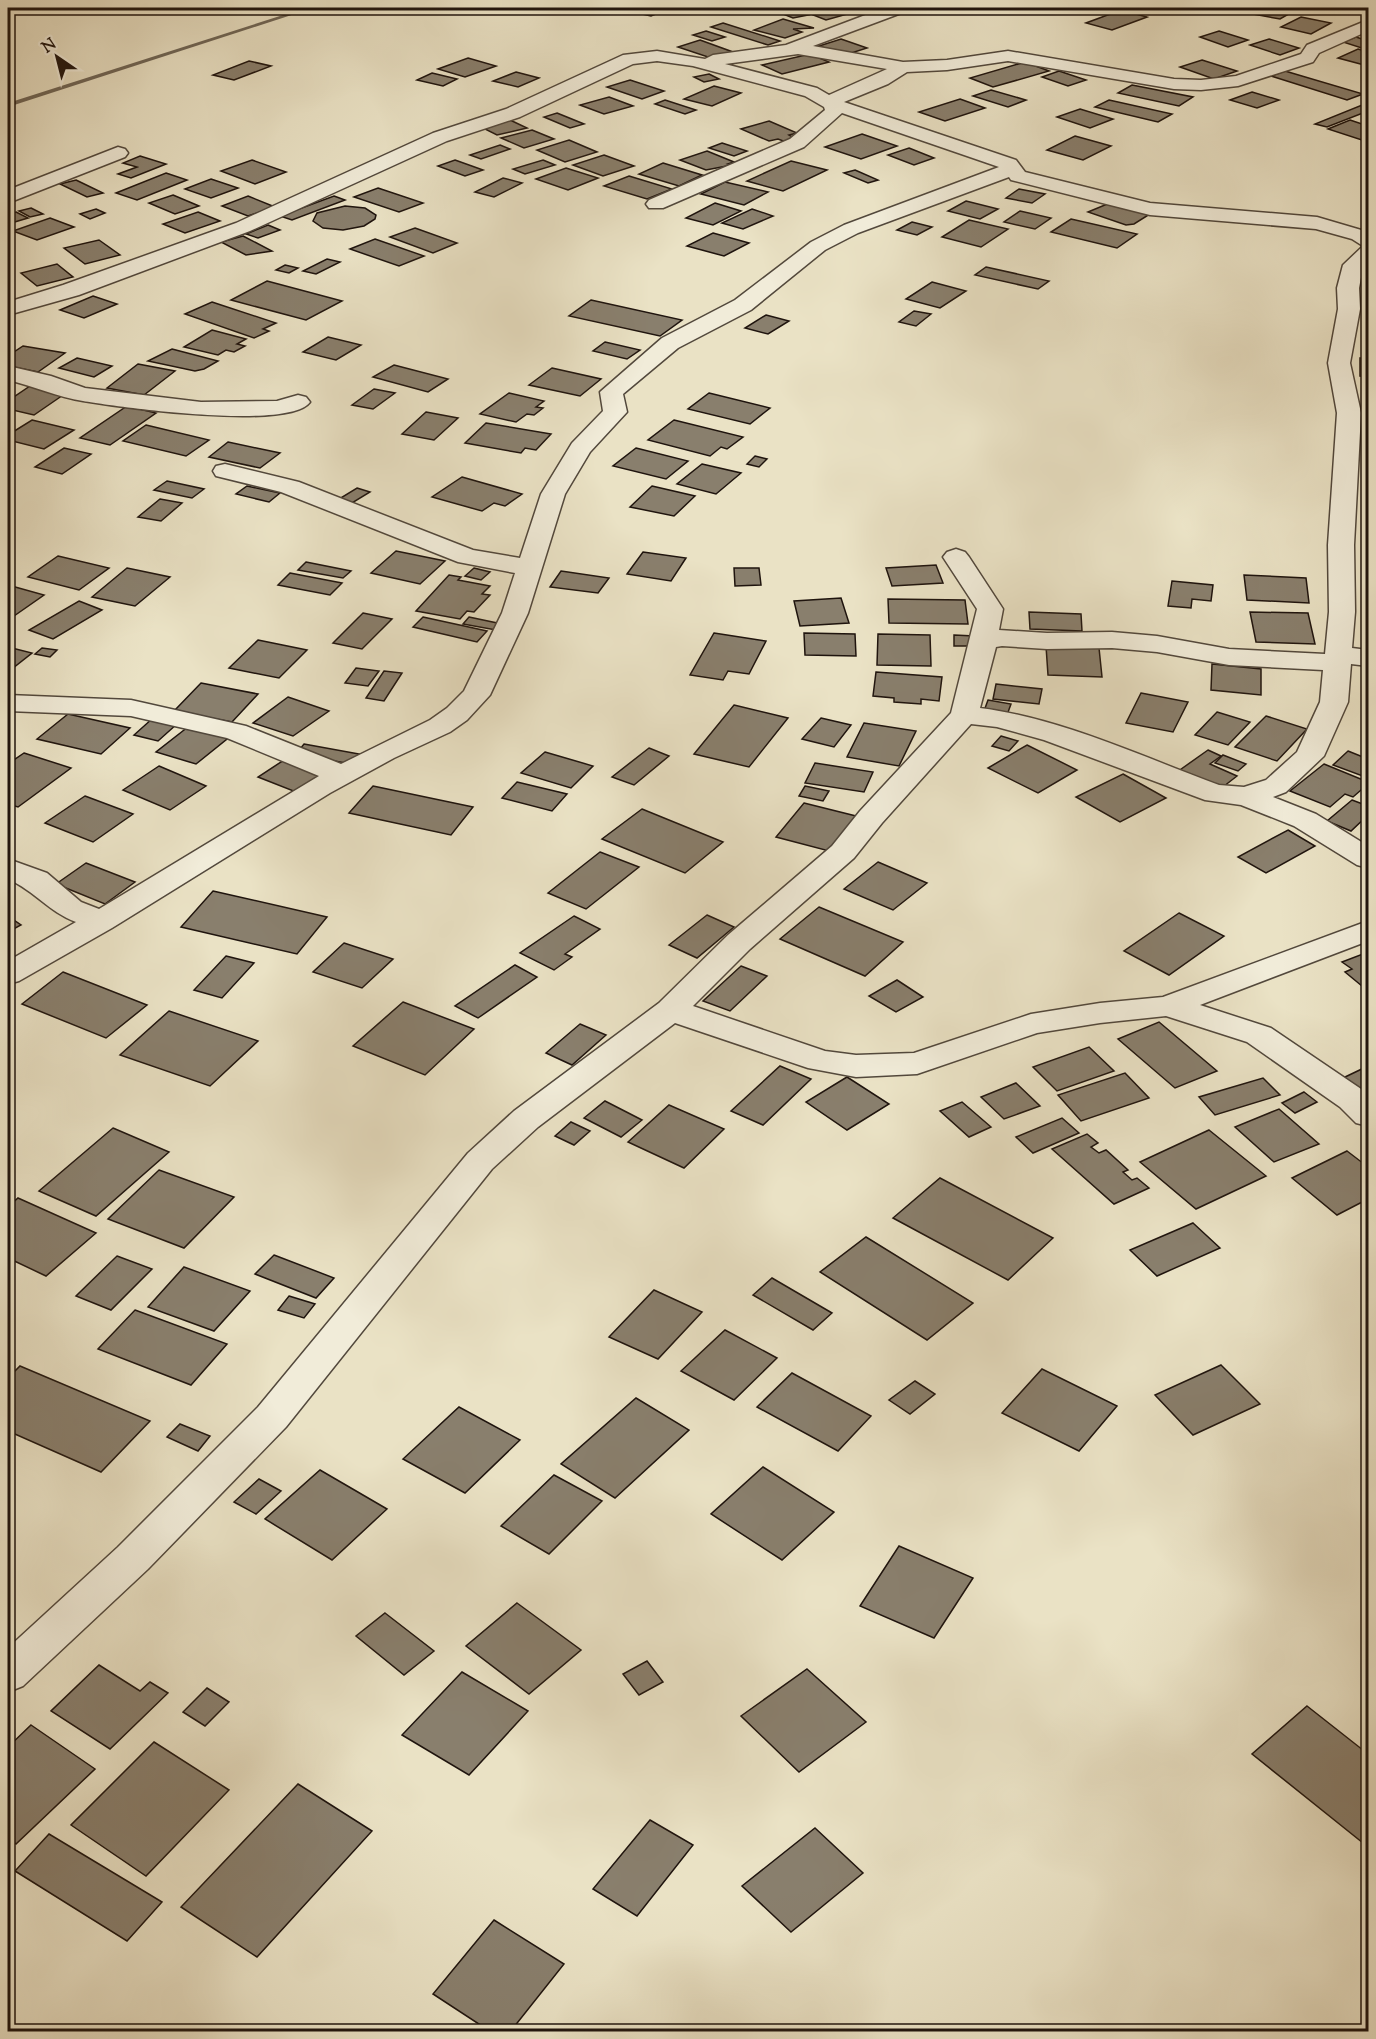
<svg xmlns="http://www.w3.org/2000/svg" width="1376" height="2039" font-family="'Sorts Mill Goudy',serif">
<rect width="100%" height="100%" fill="#eae2c5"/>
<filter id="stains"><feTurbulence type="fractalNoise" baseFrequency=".00333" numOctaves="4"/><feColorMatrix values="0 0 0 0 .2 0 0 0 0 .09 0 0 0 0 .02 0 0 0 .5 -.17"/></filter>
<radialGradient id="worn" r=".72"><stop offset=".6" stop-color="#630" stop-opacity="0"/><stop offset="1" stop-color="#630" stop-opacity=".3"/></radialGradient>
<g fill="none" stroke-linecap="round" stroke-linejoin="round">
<path fill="#6f6657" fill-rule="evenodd" d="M305 8H313L8 107V103Z"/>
</g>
<g fill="#897f6d" stroke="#1f140e" stroke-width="1.5">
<path d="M615 8H671L651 16Z"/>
<path d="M819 8H847L858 11 826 20 803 11Z"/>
<path d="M1257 8H1284L1296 10 1280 19 1247 13Z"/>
<path d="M1121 10 1147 17 1112 30 1086 23Z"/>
<path d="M797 11 808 15 793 18 783 14Z"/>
<path d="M1301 17 1331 23 1311 34 1281 27Z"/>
<path d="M783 19 814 28 793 29 802 32 785 38 754 30Z"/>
<path d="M723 23 780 41 768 45 711 27Z"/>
<path d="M706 31 725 37 712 41 693 35Z"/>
<path d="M1219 31 1248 40 1228 47 1200 37Z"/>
<path d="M1356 37 1368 41V50L1343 42Z"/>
<path d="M841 39 867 48 845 55 819 46Z"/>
<path d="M1269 39 1299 48 1280 55 1250 45Z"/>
<path d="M700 40 733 52 711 58 678 47Z"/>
<path d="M1358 49 1368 52V66L1338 58Z"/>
<path d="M810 54 829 62 782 74 762 65Z"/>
<path d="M468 58 496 66 465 77 438 69Z"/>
<path d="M1202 60 1237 71 1214 79 1180 67Z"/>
<path d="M249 61 271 66 234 80 213 75Z"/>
<path d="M1025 62 1049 71 993 87 970 78Z"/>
<path d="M1059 71 1086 80 1068 86 1042 77Z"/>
<path d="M1285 71 1363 94 1347 100 1271 76Z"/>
<path d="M516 72 539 78 518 87 493 81Z"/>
<path d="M432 73 457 79 443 86 417 80Z"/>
<path d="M709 74 719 79 704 82 694 77Z"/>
<path d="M630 80 664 91 642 99 607 87Z"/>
<path d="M1132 85 1193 97 1179 106 1118 93Z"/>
<path d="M714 86 741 93 712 106 684 99Z"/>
<path d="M991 90 1026 100 1008 107 973 96Z"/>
<path d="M1252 92 1279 100 1257 108 1230 100Z"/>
<path d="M609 97 633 106 604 114 580 105Z"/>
<path d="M960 99 985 108 945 121 919 112Z"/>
<path d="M665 100 696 110 685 114 655 104Z"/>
<path d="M1109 100 1172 114 1158 122 1095 107Z"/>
<path d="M1367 103 1368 111 1327 127 1315 124Z"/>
<path d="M1080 109 1113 119 1090 128 1057 117Z"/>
<path d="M557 113 584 124 570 128 544 117Z"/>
<path d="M510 120 527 128 497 135 481 127Z"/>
<path d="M1350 120 1368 126V142L1328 129Z"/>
<path d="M769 121 797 133 789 135 796 139 786 142 778 139 769 141 741 129Z"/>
<path d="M532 130 554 139 524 148 501 138Z"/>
<path d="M862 134 897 146 861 159 825 147Z"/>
<path d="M1075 136 1111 146 1083 160 1047 150Z"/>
<path d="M569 140 597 152 565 162 537 150Z"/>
<path d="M722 143 747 151 734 156 709 148Z"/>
<path d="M500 145 510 149 481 159 470 155Z"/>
<path d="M909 148 934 158 914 165 888 155Z"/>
<path d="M707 151 734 162 728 164 732 165 706 170 680 160Z"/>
<path d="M604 155 634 166 603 176 573 165Z"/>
<path d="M140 156 166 164 131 178 118 174 137 167 123 163Z"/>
<path d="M252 160 286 172 255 184 221 171Z"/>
<path d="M455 160 483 170 465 176 438 166Z"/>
<path d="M543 160 555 165 525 174 513 169Z"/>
<path d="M791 161 827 170 783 191 747 181Z"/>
<path d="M663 163 702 175 679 186 639 174Z"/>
<path d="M566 168 598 178 568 190 536 179Z"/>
<path d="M855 170 878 180 868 183 844 173Z"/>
<path d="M166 173 187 180 137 200 116 193Z"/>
<path d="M629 176 672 189 647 199 604 186Z"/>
<path d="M503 178 522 183 494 197 475 192Z"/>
<path d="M211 179 238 188 211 198 185 189Z"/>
<path d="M76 180 103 193 87 197 60 184Z"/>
<path d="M725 182 768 192 744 205 701 194Z"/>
<path d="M378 188 423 203 399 212 354 197Z"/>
<path d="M1019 189 1045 194 1032 203 1006 198Z"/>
<path d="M173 195 199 206 175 214 149 203Z"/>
<path d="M248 196 275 207 248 216 222 206Z"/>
<path d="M334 196 345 200 292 220 280 216Z"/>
<path d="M966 201 998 209 980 219 948 211Z"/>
<path d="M1112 202 1150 214 1134 224 1126 225 1088 212Z"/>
<path d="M715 203 741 211 713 225 686 218Z"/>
<path d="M345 206 365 208 376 215 375 219 364 226 343 230 323 228 313 221 317 213Z"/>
<path d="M31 208 43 214 30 217 19 211Z"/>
<path d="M96 209 105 213 90 219 80 214Z"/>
<path d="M752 209 773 216 743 229 722 223Z"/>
<path d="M1020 211 1051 218 1035 229 1004 222Z"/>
<path d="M16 212 28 218 8 224V215Z"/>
<path d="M198 212 220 221 185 233 163 224Z"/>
<path d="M50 218 74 227 37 240 13 231Z"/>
<path d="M1071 219 1137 234 1117 248 1051 232Z"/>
<path d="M969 220 1008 229 981 247 942 237Z"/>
<path d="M912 222 932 227 917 235 897 230Z"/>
<path d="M268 225 280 230 258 238 246 234Z"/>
<path d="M415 228 457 243 433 253 390 237Z"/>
<path d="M713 233 749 243 724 256 687 246Z"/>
<path d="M243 236 272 251 246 255 221 242Z"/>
<path d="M375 239 424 256 399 266 350 249Z"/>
<path d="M99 240 120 255 85 264 64 248Z"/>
<path d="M327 259 340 262 316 274 303 271Z"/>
<path d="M57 264 73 277 37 286 21 273Z"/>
<path d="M285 265 298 268 289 273 276 270Z"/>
<path d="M986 267 1049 281 1038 289 975 275Z"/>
<path d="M267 281 342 301 306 320 231 300Z"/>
<path d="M932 282 966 291 940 308 906 299Z"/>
<path d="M93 296 117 304 84 318 60 310Z"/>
<path d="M591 300 682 320 660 336 569 316Z"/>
<path d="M212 302 276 323 263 329 269 331 254 338 185 314Z"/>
<path d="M914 311 931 314 916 326 899 322Z"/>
<path d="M766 315 789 321 768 334 745 328Z"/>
<path d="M212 330 246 339 237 344 245 346 234 352 226 350 218 355 184 347Z"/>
<path d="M328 337 361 345 336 360 303 352Z"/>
<path d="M605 342 640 350 627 359 593 351Z"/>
<path d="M23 346 65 353 38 372 8 366V356Z"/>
<path d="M172 349 218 361 204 369 195 371 148 361Z"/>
<path d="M77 358 112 366 94 377 59 368Z"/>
<path d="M1360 358H1368V377L1360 376Z"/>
<path d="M138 364 175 371 144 395 107 388Z"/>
<path d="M394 365 448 379 428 392 373 377Z"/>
<path d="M552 368 601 379 580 396 529 385Z"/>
<path d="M30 386 66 393 34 415 8 409V401Z"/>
<path d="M374 389 395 393 373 409 352 405Z"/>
<path d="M509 393 544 401 536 407 543 408 534 415 527 414 516 422 480 414Z"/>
<path d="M709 393 770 408 750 424 688 409Z"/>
<path d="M127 406 156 413 110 445 80 438Z"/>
<path d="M426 412 458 418 434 440 402 434Z"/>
<path d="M32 420 74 430 44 449 8 440V435Z"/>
<path d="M674 420 743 437 727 449 721 447 710 456 648 440Z"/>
<path d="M486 423 551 434 536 450 525 448 521 453 465 443Z"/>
<path d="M146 425 209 440 186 456 123 441Z"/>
<path d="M228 442 280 453 260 468 209 457Z"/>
<path d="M64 448 91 454 62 474 35 467Z"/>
<path d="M636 448 688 461 666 479 613 466Z"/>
<path d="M755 456 767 459 759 467 747 464Z"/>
<path d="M702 464 741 473 716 494 677 484Z"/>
<path d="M462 477 522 494 505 506 494 503 482 511 432 497Z"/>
<path d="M167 481 204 489 192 498 154 490Z"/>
<path d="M247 486 280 493 269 502 236 494Z"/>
<path d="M652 486 695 496 674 516 630 507Z"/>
<path d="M357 488 370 492 352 503 339 499Z"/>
<path d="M160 499 182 503 161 521 138 517Z"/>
<path d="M396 551 445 561 420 584 371 573Z"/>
<path d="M643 552 686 558 671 581 627 574Z"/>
<path d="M58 556 109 568 79 590 28 577Z"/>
<path d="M306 562 351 571 343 578 298 570Z"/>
<path d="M936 565 943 583 892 586 886 568Z"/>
<path d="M127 568 170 577 135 606 92 597Z"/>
<path d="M474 568 490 572 481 580 465 576Z"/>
<path d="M734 568H759L761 585 735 586Z"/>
<path d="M561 571 609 578 598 593 550 587Z"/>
<path d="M290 573 342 583 330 595 278 585Z"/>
<path d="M449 575 461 577 458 580 490 586 482 594 490 595 474 612 467 611 460 619 416 611Z"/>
<path d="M1244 575 1306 578 1309 603 1247 600Z"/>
<path d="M1172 581 1213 585 1211 601 1192 599 1191 608 1168 606Z"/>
<path d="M8 585 44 595 14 616 8 614Z"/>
<path d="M841 598 849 623 800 626 794 601Z"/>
<path d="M888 599 965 600 968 624 889 623Z"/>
<path d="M79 601 102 610 53 639 29 630Z"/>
<path d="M1029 612 1081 614 1082 631 1030 629Z"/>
<path d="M1250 612 1308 613 1315 644 1256 642Z"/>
<path d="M363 613 392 619 362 649 333 643Z"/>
<path d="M423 617 487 631 477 642 413 627Z"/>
<path d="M469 617 502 624 496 630 463 624Z"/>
<path d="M714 633 766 641 749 674 728 671 723 680 690 675Z"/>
<path d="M804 633 855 634 856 656 805 655Z"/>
<path d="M878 634 930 635 931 666 877 665Z"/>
<path d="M954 635 974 636V646H954Z"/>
<path d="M258 640 307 650 279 678 229 668Z"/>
<path d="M1046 646 1099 648 1102 677 1048 675Z"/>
<path d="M8 647 32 653 8 672Z"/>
<path d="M42 648 57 650 50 657 35 654Z"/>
<path d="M1212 664 1261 669V695L1211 690Z"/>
<path d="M356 668 379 671 368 686 345 683Z"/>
<path d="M384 671 402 673 384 701 366 698Z"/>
<path d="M876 672 942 677 939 701 921 699V704L894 702V698L873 696Z"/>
<path d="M201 683 258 694 232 722 174 711Z"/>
<path d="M996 684 1042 689 1039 704 993 699Z"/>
<path d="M1141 693 1188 702 1173 732 1126 723Z"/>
<path d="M288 697 329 711 293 736 253 723Z"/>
<path d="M988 700 1011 704 1007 715 984 711Z"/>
<path d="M734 705 788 718 749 767 694 754Z"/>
<path d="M1217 712 1250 722 1228 745 1195 735Z"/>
<path d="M68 714 130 728 101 754 37 739Z"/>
<path d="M1266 716 1307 729 1277 761 1235 747Z"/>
<path d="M153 718 177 724 158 741 134 735Z"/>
<path d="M821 718 851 725 834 747 802 739Z"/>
<path d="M193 723 232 735 196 764 156 752Z"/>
<path d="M864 723 916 731 899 766 847 757Z"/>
<path d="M1001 736 1018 741 1009 751 992 746Z"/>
<path d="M304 744 359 754 351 764 296 754Z"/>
<path d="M1027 745 1077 770 1038 793 988 768Z"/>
<path d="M649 748 669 756 634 785 612 777Z"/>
<path d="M1208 750 1221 756 1210 764 1237 776 1219 790 1177 772Z"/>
<path d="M1348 751 1368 759V778L1333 765Z"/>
<path d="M545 752 593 766 571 788 521 773Z"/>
<path d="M24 753 71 768 18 807 8 804V764Z"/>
<path d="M1223 755 1246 764 1238 771 1215 763Z"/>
<path d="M284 760 326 777 301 794 258 777Z"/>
<path d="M815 763 873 772 864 792 805 783Z"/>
<path d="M1324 764 1368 782V784L1353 797 1345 794 1330 807 1290 791Z"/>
<path d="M159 766 206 786 170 810 123 790Z"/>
<path d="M1123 774 1166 798 1120 822 1076 797Z"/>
<path d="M517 782 567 794 552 811 502 798Z"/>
<path d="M373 786 473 807 451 835 349 813Z"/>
<path d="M805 786 829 791 823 801 799 796Z"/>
<path d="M85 796 133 814 93 842 45 823Z"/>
<path d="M1352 800 1368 806V815L1351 831 1327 821Z"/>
<path d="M804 803 856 816 829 851 776 837Z"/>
<path d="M642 809 723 842 685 873 602 839Z"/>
<path d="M1288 830 1315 846 1266 873 1238 857Z"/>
<path d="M600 852 639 867 586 909 548 893Z"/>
<path d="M878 862 927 883 893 910 844 889Z"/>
<path d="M86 863 135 882 105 904 56 884Z"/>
<path d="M213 891 327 917 297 954 181 927Z"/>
<path d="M819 907 903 942 865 976 780 939Z"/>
<path d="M1179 913 1224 936 1169 975 1124 951Z"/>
<path d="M707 915 734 927 697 958 669 945Z"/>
<path d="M8 916 21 925 8 932Z"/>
<path d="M574 916 600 929 565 954 572 957 554 970 520 953Z"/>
<path d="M344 943 393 959 362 988 313 972Z"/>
<path d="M1368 952V991L1345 972 1352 969 1342 962Z"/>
<path d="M226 956 254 963 222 998 194 990Z"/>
<path d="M515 965 537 977 478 1018 455 1006Z"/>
<path d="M741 966 767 976 730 1011 703 1001Z"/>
<path d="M63 972 147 1005 106 1038 22 1004Z"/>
<path d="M897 980 923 997 896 1012 869 996Z"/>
<path d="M403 1002 474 1029 425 1075 353 1046Z"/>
<path d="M169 1011 258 1041 210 1086 120 1055Z"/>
<path d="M1159 1022 1217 1071 1175 1088 1118 1039Z"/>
<path d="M580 1024 606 1035 572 1065 546 1053Z"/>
<path d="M1089 1047 1114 1071 1057 1091 1033 1067Z"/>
<path d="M780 1066 811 1079 763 1125 731 1111Z"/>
<path d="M1368 1066V1097L1343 1078Z"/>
<path d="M1125 1073 1149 1098 1081 1121 1058 1095Z"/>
<path d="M847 1077 889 1104 847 1130 806 1102Z"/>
<path d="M1263 1078 1280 1095 1215 1115 1199 1097Z"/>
<path d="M1016 1083 1040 1106 1004 1119 981 1097Z"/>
<path d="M1304 1092 1317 1102 1295 1113 1282 1103Z"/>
<path d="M605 1101 642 1120 621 1137 584 1118Z"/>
<path d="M962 1102 991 1127 969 1137 940 1111Z"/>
<path d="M669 1105 724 1129 684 1168 628 1142Z"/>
<path d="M1279 1109 1319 1144 1274 1162 1235 1127Z"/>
<path d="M1062 1118 1079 1133 1033 1153 1016 1137Z"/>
<path d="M571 1122 590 1131 574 1145 555 1136Z"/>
<path d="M113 1128 169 1152 96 1216 39 1191Z"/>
<path d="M1209 1130 1266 1176 1196 1209 1140 1162Z"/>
<path d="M1087 1134 1098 1143 1091 1147 1099 1153 1106 1150 1128 1170 1123 1172 1132 1180 1137 1178 1149 1188 1114 1204 1052 1149Z"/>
<path d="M1347 1151 1368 1167V1199L1337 1215 1292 1178Z"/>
<path d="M159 1170 234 1197 184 1248 108 1219Z"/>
<path d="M940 1178 1053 1238 1008 1280 893 1218Z"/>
<path d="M18 1198 96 1233 46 1276 8 1258V1207Z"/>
<path d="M1193 1223 1220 1248 1157 1276 1130 1250Z"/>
<path d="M866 1237 973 1303 927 1340 820 1272Z"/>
<path d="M274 1255 334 1278 316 1298 255 1274Z"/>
<path d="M117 1256 152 1269 111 1310 76 1296Z"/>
<path d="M184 1267 250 1291 214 1331 148 1307Z"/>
<path d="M772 1278 832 1313 813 1330 753 1295Z"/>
<path d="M654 1290 702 1312 658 1359 609 1337Z"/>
<path d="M289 1296 315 1304 304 1318 278 1310Z"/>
<path d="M135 1310 227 1344 191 1385 98 1349Z"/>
<path d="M725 1330 777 1358 734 1400 681 1371Z"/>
<path d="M1221 1365 1260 1404 1193 1435 1155 1395Z"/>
<path d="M20 1366 150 1421 101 1472 8 1431V1378Z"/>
<path d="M1042 1369 1117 1406 1079 1451 1002 1413Z"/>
<path d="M792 1373 871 1416 838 1451 757 1407Z"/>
<path d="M915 1381 935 1394 910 1414 889 1400Z"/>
<path d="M636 1398 689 1430 615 1498 561 1464Z"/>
<path d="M459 1407 520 1440 465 1493 403 1459Z"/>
<path d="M180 1424 210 1436 198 1451 167 1437Z"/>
<path d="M763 1467 834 1512 782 1560 711 1514Z"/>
<path d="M320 1470 387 1509 332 1560 265 1519Z"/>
<path d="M554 1475 602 1501 549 1554 501 1526Z"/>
<path d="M259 1479 281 1491 256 1514 234 1502Z"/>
<path d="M899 1546 973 1578 934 1638 860 1606Z"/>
<path d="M517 1603 581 1650 529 1694 466 1646Z"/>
<path d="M385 1613 434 1651 404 1675 356 1636Z"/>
<path d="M647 1661 663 1682 639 1695 623 1674Z"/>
<path d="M99 1665 140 1691 150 1682 168 1693 110 1749 51 1711Z"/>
<path d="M807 1669 866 1722 799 1772 741 1716Z"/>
<path d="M462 1672 528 1711 469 1775 402 1735Z"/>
<path d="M207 1688 229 1702 205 1726 183 1712Z"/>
<path d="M1307 1706 1368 1754V1847L1252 1754Z"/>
<path d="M31 1725 95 1769 16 1844 8 1838V1747Z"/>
<path d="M154 1742 229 1790 146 1876 71 1825Z"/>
<path d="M298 1784 372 1831 257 1957 181 1907Z"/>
<path d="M650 1820 693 1845 637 1916 593 1889Z"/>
<path d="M815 1828 863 1873 791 1932 742 1886Z"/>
<path d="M49 1834 162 1902 127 1941 15 1871Z"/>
<path d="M494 1920 564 1964 510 2032H491L433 1994Z"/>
</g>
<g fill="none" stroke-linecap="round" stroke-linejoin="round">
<g stroke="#52483c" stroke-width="3">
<g id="street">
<path d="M884 8H906L904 12 813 46 903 62 947 60 1008 51 1174 79 1201 80 1236 76 1301 54 1307 45 1368 20V31L1319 53 1313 62 1238 86 1201 90 1174 89 1008 61 947 70 907 72 888 84 844 102 1016 160 1025 172 1150 203 1317 217 1368 232V262L1363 267 1359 288 1360 309 1350 363 1361 413 1354 545 1355 612 1352 648 1368 650V666L1351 664 1348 702 1324 756 1286 792 1273 797 1316 814 1368 846V868L1357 865 1294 826 1241 805 1205 800 1044 740 997 727 971 724 882 823 854 858 750 949 693 1006 825 1051 856 1055 914 1053 1031 1014 1100 1003 1163 997 1368 921V941L1200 1005 1271 1028 1364 1091 1368 1096V1126L1356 1123 1340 1107 1247 1042 1166 1016 1100 1023 1037 1033 917 1074 856 1077 808 1068 675 1023 538 1127 492 1169 286 1427 148 1569 23 1686 8 1692V1648L118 1547 258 1407 468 1153 514 1111 659 1003 728 935 832 846 860 811 951 713 977 609 943 557 947 552 956 549 965 552 969 557 1003 609 999 630 1047 633 1112 632 1157 636 1229 649 1325 654 1329 612 1328 545 1337 413 1328 363 1338 309 1337 288 1343 265 1363 246 1352 239 1316 229 1150 215 1011 180 1009 177 858 233 825 250 751 310 678 348 623 394 627 412 590 452 565 494 528 613 490 695 467 720 450 732 394 758 330 793 112 928 19 981 8 984V961L76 922C49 912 35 891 8 879V859L47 873 81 902 99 909 319 776 227 738 131 716 8 711V695L131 700 246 726 341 764 430 720 447 708 464 691 502 613 515 573 458 562 281 492 216 476 213 471 216 466 225 464 299 482 473 550 520 558 541 494 572 443 603 411 600 392 662 338 735 300 811 242 844 225 999 167 842 113 804 147 663 208H649L646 204 649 200 790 139 825 110 824 107 805 96 693 66 657 61 633 64 520 117 447 141 250 231 79 295 8 315V302L63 285 236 223 433 133 506 109 623 55 657 51 705 59 713 55 786 45ZM798 54 887 69 829 95 817 88 725 64ZM1002 646 1047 649 1112 648 1157 652 1229 665 1323 670 1320 702 1297 752 1266 780 1244 787 1219 785C1143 757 1060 718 980 708L996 647Z"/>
<path d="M118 147 125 149 128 153 125 157 8 203V190Z"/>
<path d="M8 366 51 376 85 388 201 402 277 401 298 395 306 397 310 402C289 431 119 407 83 401 58 397 33 386 8 380Z"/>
</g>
</g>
<use href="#street" fill="#f1ecd9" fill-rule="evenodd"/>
</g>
<rect width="1376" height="2039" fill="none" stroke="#eae2c5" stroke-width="30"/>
<rect x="9" y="9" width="1358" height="2021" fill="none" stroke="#1f140e" stroke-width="3"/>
<rect x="15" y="15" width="1346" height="2009" fill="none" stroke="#1f140e" stroke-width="1.5"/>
<g transform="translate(57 57) rotate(325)" stroke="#f1ecd9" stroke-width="4.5" paint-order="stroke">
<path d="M0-4.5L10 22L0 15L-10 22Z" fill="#1f140e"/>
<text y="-9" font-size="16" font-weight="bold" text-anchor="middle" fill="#1f140e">N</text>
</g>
<rect width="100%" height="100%" filter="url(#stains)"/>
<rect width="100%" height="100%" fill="url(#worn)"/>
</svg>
